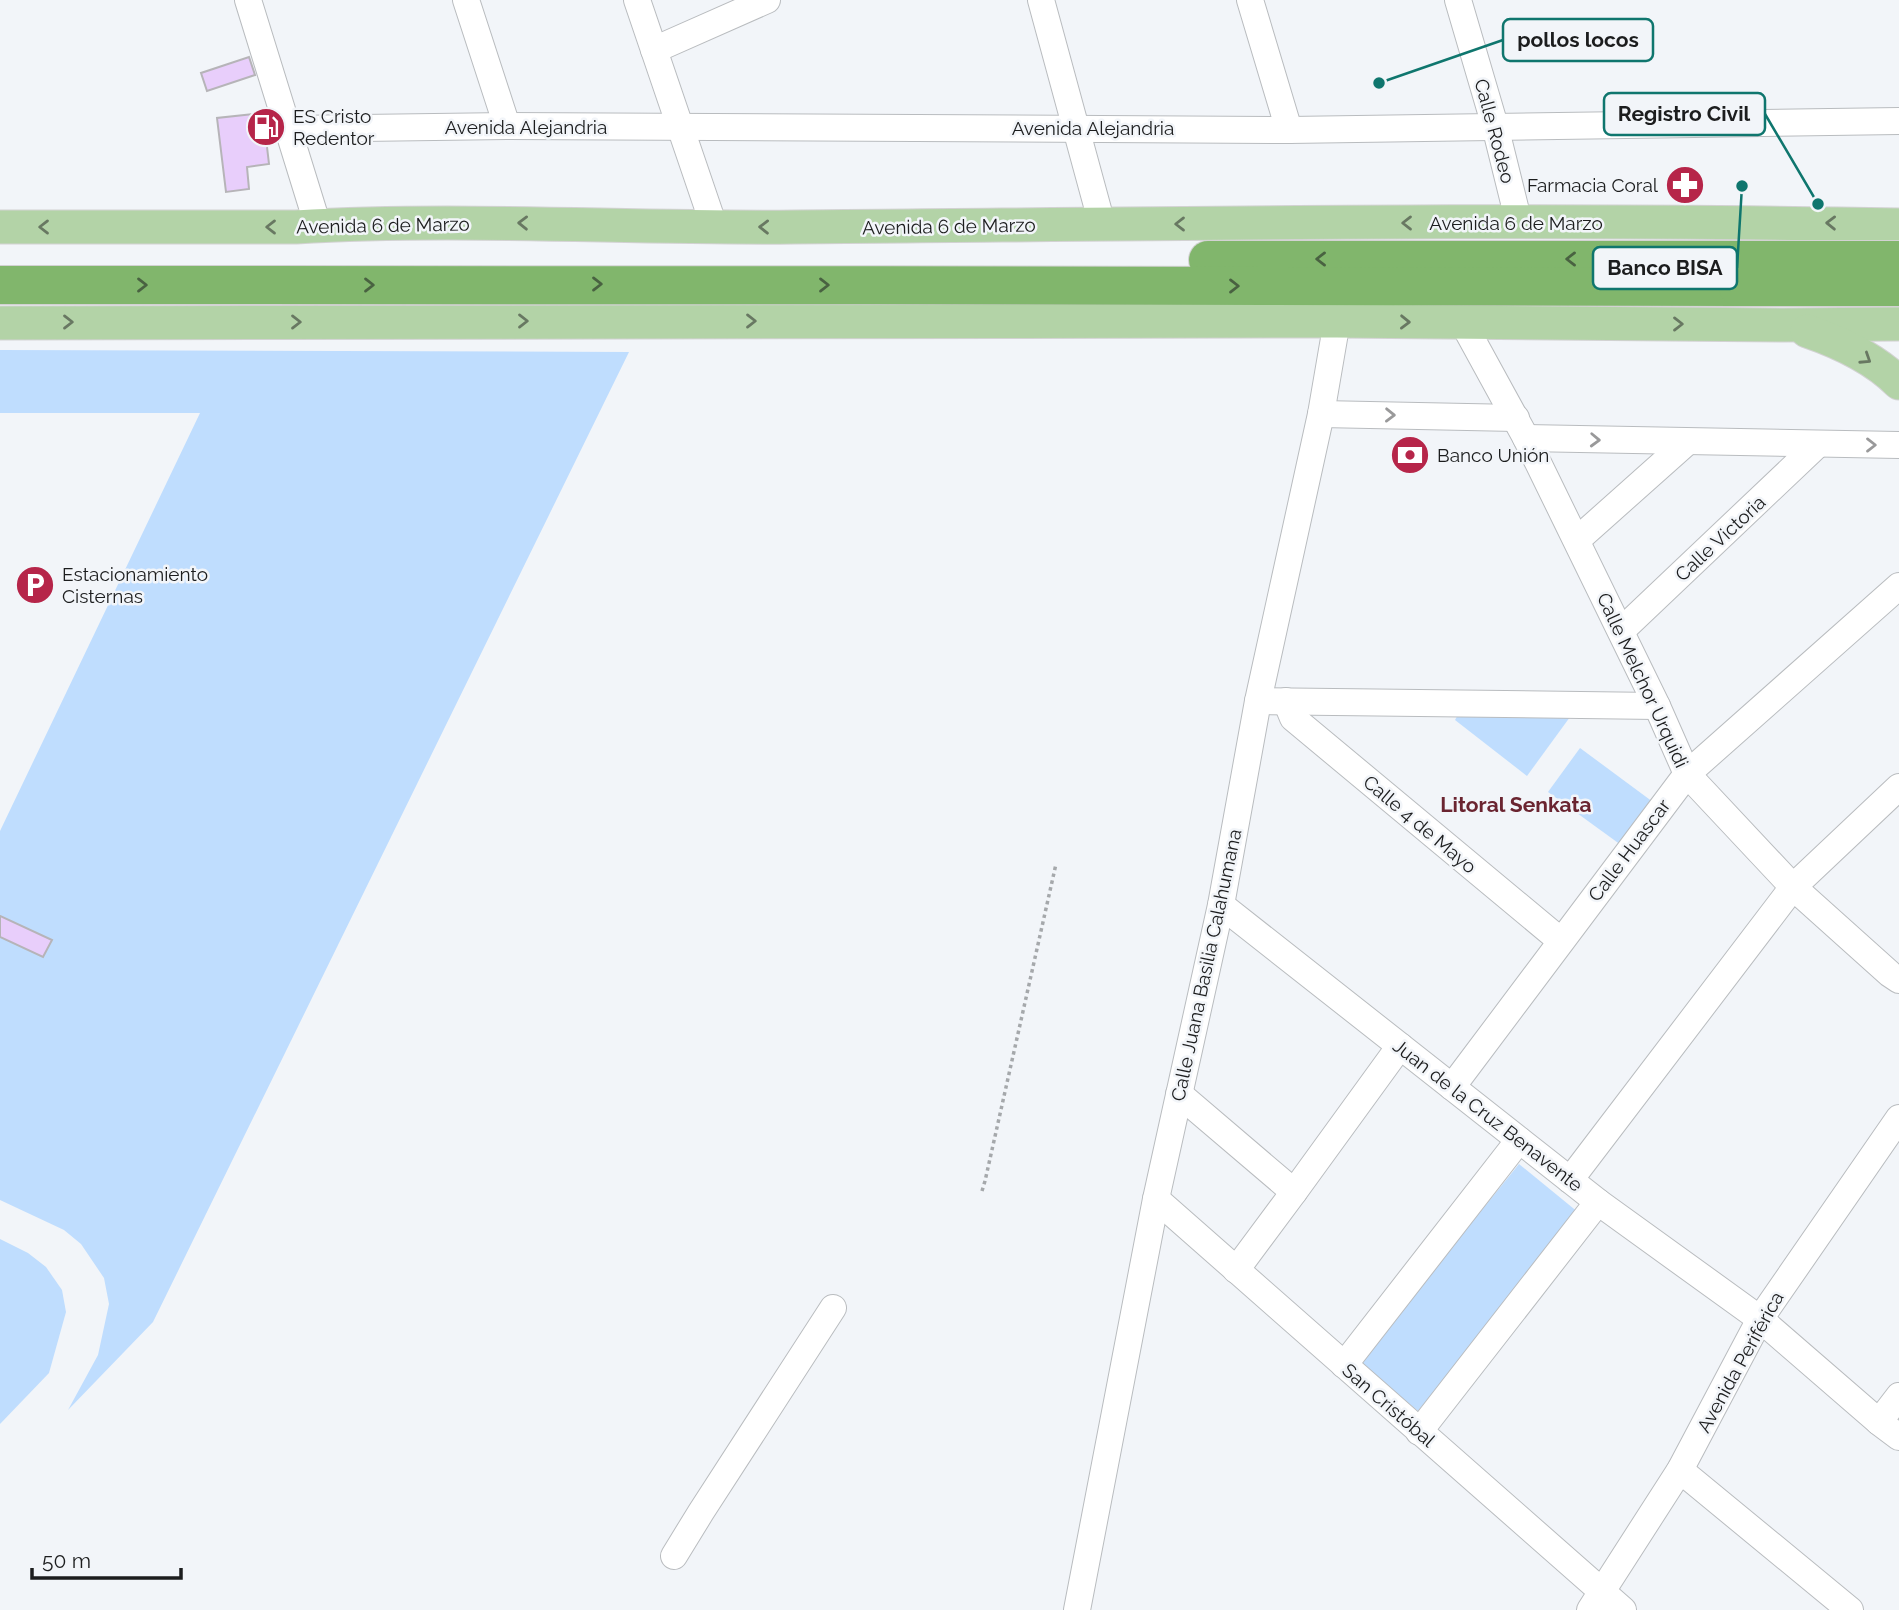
<svg xmlns="http://www.w3.org/2000/svg" width="1899" height="1610" font-family="Raleway,sans-serif">
<rect width="100%" height="100%" fill="#f2f5f9"/>
<g fill="#bfddfe">
<path d="M0 350 629 352 153 1322 68 1410 98 1355 109 1304 104 1278 81 1244 64 1230 0 1200V831L200 413H0Z"/>
<path d="M1464 704 1570 717 1527 776 1455 720Z"/>
<path d="M1580 748 1653 802 1621 845 1548 792Z"/>
<path d="M1519 1164 1579 1213 1418 1411 1359 1362Z"/>
<path d="M0 1239 28 1253 46 1267 62 1290 66 1312 49 1373 0 1424Z"/>
</g>
<g fill="#e8cefb" stroke="#b6b4b8" stroke-width="2">
<path d="M249 57 255 75 207 91 201 73Z"/>
<path d="M263 113 269 164 247 167 249 189 226 192 217 118Z"/>
<path d="M0 916 52 940 43 957 0 937Z"/>
</g>
<g fill="none" stroke-linecap="round" stroke-linejoin="round">
<g stroke="#b9bcbf" stroke-width="28">
<g id="minor">
<path d="M248 0 318 226"/>
<path d="M466 0 507 126"/>
<path d="M637 0 714 226"/>
<path d="M1041 0 1102 224"/>
<path d="M1250 0 1289 130"/>
<path d="M1458 0 1495 126 1519 223"/>
<path d="M654 50 767 0"/>
<path d="M288 129 507 126 1289 130 1899 121"/>
<path d="M1463 323 1526 438 1657 706 1687 774 1793 887 1890 974 1899 980"/>
<path d="M1321 414 1516 418"/>
<path d="M1526 438 1899 445"/>
<path d="M1577 540 1687 442"/>
<path d="M1621 631 1818 444"/>
<path d="M1258 701 1657 706"/>
<path d="M1286 701 1293 718 1561 941"/>
<path d="M1221 905 1598 1202 1760 1319 1879 1422 1899 1437"/>
<path d="M1452 1087 1687 774 1899 586"/>
<path d="M1179 1094 1294 1192"/>
<path d="M1570 1180 1793 887 1899 787"/>
<path d="M1156 1199 1623 1610"/>
<path d="M1236 1270 1294 1192 1400 1046"/>
<path d="M1344 1365 1519 1140"/>
<path d="M1879 1422 1899 1396"/>
<path d="M1419 1432 1598 1202"/>
<path d="M1680 1470 1850 1610"/>
<path d="M674 1556 701 1512 833 1308"/>
<path d="M1077 1610 1156 1199 1221 905 1258 701 1321 414 1337 321"/>
<path d="M1590 1610 1680 1470 1760 1319 1899 1118"/>
</g>
</g>
<g stroke="#d2d2d2" stroke-width="35">
<g id="major">
<path d="M0 227H296C462 217 629 229 795 227 1163 224 1531 218 1899 225"/>
<path d="M0 323 1337 321 1784 325 1899 324"/>
<path d="M1807 331C1839 342 1874 358 1899 383"/>
</g>
</g>
<g stroke="#d2d2d2" stroke-width="40">
<g id="highway">
<path d="M1208 260H1738"/>
<path d="M0 285C579 284 1159 286 1738 287"/>
</g>
</g>
<path stroke="#a5a8ab" stroke-width="3.5" stroke-dasharray="3.5 3.5" stroke-linecap="butt" d="M982 1191 985 1181 1056 864"/>
<use href="#minor" stroke="#fff" stroke-width="26"/>
<use href="#major" stroke="#b3d3a7" stroke-width="33"/>
<use href="#highway" stroke="#81b66c" stroke-width="38"/>
<g stroke="#d2d2d2" stroke-width="40" stroke-linecap="butt">
<g id="highway-bridge">
<path d="M1738 260H1899"/>
<path d="M1738 287H1899"/>
</g>
</g>
<use href="#highway-bridge" stroke="#81b66c" stroke-width="38"/>
</g>
<defs><path id="oneway-chevron" d="M-2-3.5L2.5 0L-2 3.5" fill="none" stroke-width="1.6" stroke-linecap="round" stroke-linejoin="round" transform="scale(1.75)"/></defs>
<g stroke="#687862">
<use href="#oneway-chevron" transform="translate(523 223) rotate(-179)"/>
<use href="#oneway-chevron" transform="translate(1407 223) rotate(180)"/>
<use href="#oneway-chevron" transform="translate(1831 223) rotate(-179)"/>
<use href="#oneway-chevron" transform="translate(1180 224) rotate(180)"/>
<use href="#oneway-chevron" transform="translate(44 227) rotate(-180)"/>
<use href="#oneway-chevron" transform="translate(271 227) rotate(-180)"/>
<use href="#oneway-chevron" transform="translate(764 227) rotate(-179)"/>
<use href="#oneway-chevron" transform="translate(523 321)"/>
<use href="#oneway-chevron" transform="translate(751 321)"/>
<use href="#oneway-chevron" transform="translate(68 322)"/>
<use href="#oneway-chevron" transform="translate(296 322)"/>
<use href="#oneway-chevron" transform="translate(1405 322) rotate(1)"/>
<use href="#oneway-chevron" transform="translate(1678 324)"/>
<use href="#oneway-chevron" transform="translate(1866 359) rotate(33)"/>
</g>
<g stroke="#496241">
<use href="#oneway-chevron" transform="translate(1321 259) rotate(180)"/>
<use href="#oneway-chevron" transform="translate(1571 259) rotate(-180)"/>
<use href="#oneway-chevron" transform="translate(597 284)"/>
<use href="#oneway-chevron" transform="translate(142 285)"/>
<use href="#oneway-chevron" transform="translate(369 285)"/>
<use href="#oneway-chevron" transform="translate(824 285)"/>
<use href="#oneway-chevron" transform="translate(1234 286)"/>
</g>
<g stroke="#99999a">
<use href="#oneway-chevron" transform="translate(1390 415) rotate(1)"/>
<use href="#oneway-chevron" transform="translate(1595 440) rotate(2)"/>
<use href="#oneway-chevron" transform="translate(1871 445)"/>
</g>
<defs>
<g id="fuel-disc" transform="scale(2.0125)"><circle r="9.5" fill="#b62549" stroke="#f2f5f9"/><path d="M-5.5-6h7V0h2V4h1.3V-2.5L3-4.5l.8-.8L6-3V5H2.5V1h-1V6h-7ZM-4.2-4.7v3.2H.2V-4.7Z" fill="#fff"/></g>
<g id="pharmacy-disc" transform="scale(2.0125)"><circle r="9.5" fill="#b62549" stroke="#f2f5f9"/><path d="M-2-6h4v4h4v4h-4v4h-4v-4h-4v-4h4Z" fill="#fff"/></g>
<g id="bank-disc" transform="scale(2.0125)"><circle r="9.5" fill="#b62549" stroke="#f2f5f9"/><path d="M-6-4H6V4H-6ZM0-2.3a2.3 2.3 0 1 0 0 4.6a2.3 2.3 0 1 0 0-4.6Z" fill="#fff"/></g>
<g id="parking-disc" transform="scale(2.0125)"><circle r="9.5" fill="#b62549" stroke="#f2f5f9"/><path d="M-3.5-5.5H1a3.5 3.5 0 0 1 0 7H-1V5.5H-3.5ZM-1-3.4V-.6H.8a1.4 1.4 0 0 0 0-2.8Z" fill="#fff"/></g>
</defs>
<g fill-rule="evenodd">
<use href="#fuel-disc" x="266" y="127"/>
<use href="#pharmacy-disc" x="1685" y="185"/>
<use href="#bank-disc" x="1410" y="455"/>
<use href="#parking-disc" x="35" y="585"/>
</g>
<g text-anchor="middle" stroke-width="5" stroke-linejoin="round" paint-order="stroke">
<g font-size="19" fill="#1c1d1e" stroke="#f2f5f9" text-anchor="start">
<text x="293" y="123">ES Cristo<tspan x="293" dy="22">Redentor</tspan></text>
<text x="1658" y="192" text-anchor="end">Farmacia Coral</text>
<text x="1437" y="462">Banco Unión</text>
<text x="62" y="581">Estacionamiento<tspan x="62" dy="22">Cisternas</tspan></text>
</g>
<g font-size="19" fill="#1c1d1e" stroke="#f2f5f9">
<text x="526" y="134">Avenida Alejandria</text>
<text x="1093" y="135">Avenida Alejandria</text>
<text transform="translate(1495 131) rotate(75)" y="7">Calle Rodeo</text>
<text x="1516" y="230">Avenida 6 de Marzo</text>
<text transform="translate(383 225) rotate(-1)" y="7">Avenida 6 de Marzo</text>
<text transform="translate(949 226) rotate(-1)" y="7">Avenida 6 de Marzo</text>
<text transform="translate(1720 538) rotate(-43)" y="7">Calle Victoria</text>
<text transform="translate(1643 680) rotate(65)" y="7">Calle Melchor Urquidi</text>
<text transform="translate(1420 824) rotate(40)" y="7">Calle 4 de Mayo</text>
<text transform="translate(1629 850) rotate(-53)" y="7">Calle Huascar</text>
<text transform="translate(1206 965) rotate(-78)" y="7">Calle Juana Basilia Calahumana</text>
<text transform="translate(1488 1115) rotate(38)" y="7">Juan de la Cruz Benavente</text>
<text transform="translate(1740 1362) rotate(-61)" y="7">Avenida Periférica</text>
<text transform="translate(1389 1405) rotate(41)" y="7">San Cristóbal</text>
</g>
<g font-size="21" font-weight="bold" fill="#6a2430" stroke="#f2f5f9">
<text x="1516" y="812">Litoral Senkata</text>
</g>
</g>
<path fill="none" stroke="#0f766e" stroke-width="2.5" d="M1379 83L1503 40M1818 204L1765 114M1742 186L1737 268"/>
<g fill="#0f766e" stroke="#f2f5f9" stroke-width="2.5">
<circle cx="1379" cy="83" r="7"/>
<circle cx="1818" cy="204" r="7"/>
<circle cx="1742" cy="186" r="7"/>
</g>
<g fill="#f2f5f9" stroke="#0f766e" stroke-width="2.5">
<rect x="1503" y="19" width="150" height="42" rx="7"/>
<rect x="1604" y="93" width="161" height="42" rx="7"/>
<rect x="1593" y="247" width="144" height="42" rx="7"/>
</g>
<g font-size="21" text-anchor="middle" font-weight="bold" fill="#1c1d1e">
<text x="1578" y="47">pollos locos</text>
<text x="1684" y="121">Registro Civil</text>
<text x="1665" y="275">Banco BISA</text>
</g>
<path d="M32 1568v10h149v-10" fill="none" stroke="#1c1d1e" stroke-width="3.5"/>
<text x="42" y="1568" font-size="21" fill="#1c1d1e" stroke="#f2f5f9" stroke-width="5" paint-order="stroke">50 m</text>
</svg>
